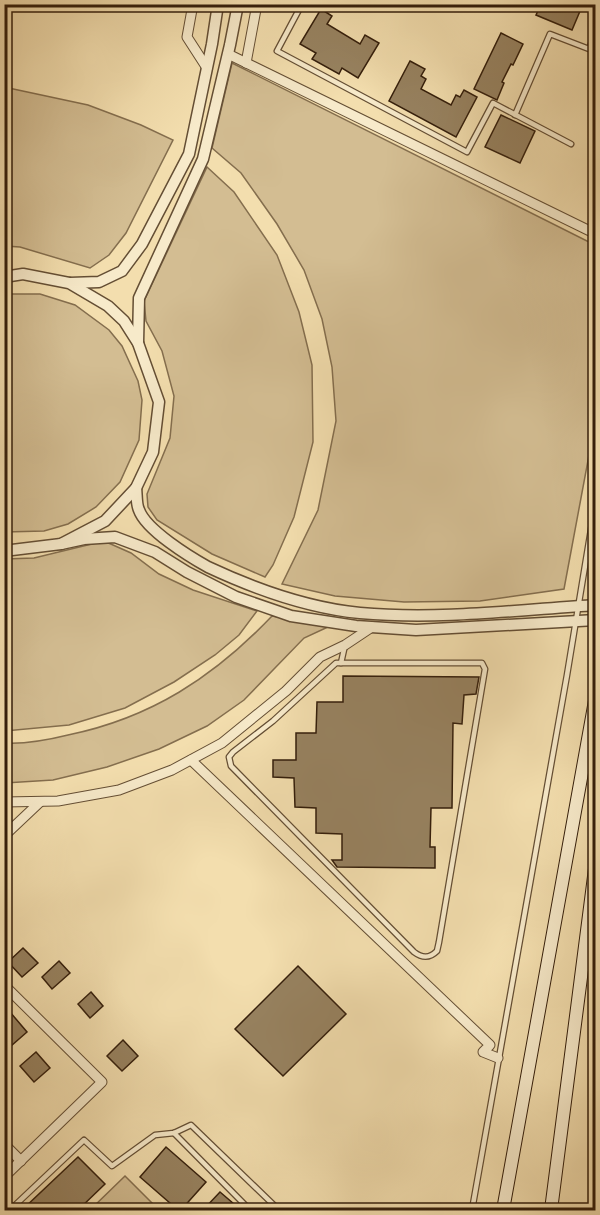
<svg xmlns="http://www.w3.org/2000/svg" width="600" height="1215" font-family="'IM FELL Great Primer',serif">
<rect width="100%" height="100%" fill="#f3deae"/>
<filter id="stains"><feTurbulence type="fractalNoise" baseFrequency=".00333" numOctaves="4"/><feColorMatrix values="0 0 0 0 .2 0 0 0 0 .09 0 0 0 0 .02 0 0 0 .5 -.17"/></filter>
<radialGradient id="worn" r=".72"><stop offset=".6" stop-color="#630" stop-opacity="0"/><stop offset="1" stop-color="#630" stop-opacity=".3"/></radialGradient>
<g fill="#d3bd92" stroke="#846e4e" stroke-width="1.5">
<path d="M232 63 595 245V423L564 589 480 601 404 602 335 596 282 584 318 510 336 421 332 367 322 319 304 270 277 224 241 173 212 148Z"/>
<path d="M4 87 88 105 141 125 173 140 126 233 109 255 90 268 20 247 5 246Z"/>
<path d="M207 167 234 192 277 255 299 312 312 365 313 442 294 517 273 565 265 577 212 554 157 520 148 507 147 494 170 438 174 396 162 351 146 321 144 301Z"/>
<path d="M5 294H40L75 305 109 330 122 346 138 381 142 400 139 440 120 482 96 507 68 524 44 531 5 532Z"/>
<path d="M104 541 131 553 159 574 193 590 257 611 239 635 215 655 174 682 125 708 69 725 5 731 4 559 34 558Z"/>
<path d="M272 616 330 626 304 638 244 700 207 726 159 749 107 767 53 780 5 783V743C25 744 48 740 68 735 151 718 214 677 272 616Z"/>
<path d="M125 1176 159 1210H90Z"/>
</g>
<g fill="#978260" stroke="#341e0b" stroke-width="1.5">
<path d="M541 4H583L572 30 536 15Z"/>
<path d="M321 9 332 16 327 24 360 44 365 35 379 43 358 78 342 68 339 74 312 59 316 53 300 44Z"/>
<path d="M501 33 523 44 513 65 511 64 502 82 504 83 497 100 474 89Z"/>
<path d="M410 61 425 69 421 76 426 79 421 89 451 105 456 95 460 97 464 90 477 97 456 137 389 101Z"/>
<path d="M501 115 535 131 520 163 485 147Z"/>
<path d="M343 676 479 677 476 694 464 695 462 724 453 723 452 808H431L430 847H435V868L337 867 332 860H342V834L316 833V808L295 807 294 778 273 777V760H296V733H316L317 702H343Z"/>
<path d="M23 948 38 963 22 977 8 962Z"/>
<path d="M59 961 70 973 52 989 42 977Z"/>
<path d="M298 966 346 1014 283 1076 235 1029Z"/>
<path d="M91 992 103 1006 90 1018 78 1004Z"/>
<path d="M10 1012 27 1032 4 1052V1016Z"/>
<path d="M123 1040 138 1056 122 1071 107 1056Z"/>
<path d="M36 1052 50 1068 34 1082 20 1066Z"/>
<path d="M166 1147 206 1182 181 1210H178L140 1177Z"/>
<path d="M78 1157 105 1184 78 1210H22Z"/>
<path d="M220 1192 241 1210H203Z"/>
</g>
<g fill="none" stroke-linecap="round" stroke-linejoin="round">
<g stroke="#644e34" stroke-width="7">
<g id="service">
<path d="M302 4 277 51 467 152 493 103 571 144"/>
<path d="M515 115 550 34 589 49 596 31"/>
<path d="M336 663H482L485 669 439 942 437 951C429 959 422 958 414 952L231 766 229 757 233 752 273 721Z"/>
<path d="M341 663 345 645"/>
<path d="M174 1133 250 1210"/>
<path d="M10 1210 84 1140 112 1166 155 1135 174 1133 191 1125 279 1210"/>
<path d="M472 1210 567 675 596 499"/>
</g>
</g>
<g stroke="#644e34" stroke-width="11">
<g id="minor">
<path d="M193 4 187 37 207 68"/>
<path d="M228 54 596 234"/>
<path d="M246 63 257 4"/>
<path d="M191 760 490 1045 483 1052 498 1058"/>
<path d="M4 802 58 801 119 790 172 770 222 743 286 691 320 657 345 645 372 627"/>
<path d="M4 836 40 802"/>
<path d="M4 985 102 1082 4 1177"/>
<path d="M4 1144 21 1161"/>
</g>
</g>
<g stroke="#644e34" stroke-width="13">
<g id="tertiary">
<path d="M4 277 23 274 69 283 108 306 124 321 138 343 159 402 153 452 136 488 105 521 61 544 12 550 4 549"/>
<path d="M70 283 99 282 122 271 142 244 189 154 212 44 218 4"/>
<path d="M138 343 139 298 203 159 230 45 238 4"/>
<path d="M136 488C137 494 136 504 139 510 146 530 190 557 208 567 255 589 308 608 360 613 438 620 518 610 596 605"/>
<path d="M61 544 84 539 115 537 155 552 187 572 236 597 291 616 356 626 416 630 596 620"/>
</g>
</g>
<g stroke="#341e0b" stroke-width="14">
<g id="secondary">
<path d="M503 1210 596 695"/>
<path d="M551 1210 596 861"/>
</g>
</g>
<use href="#service" stroke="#f7eaca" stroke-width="4.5"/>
<use href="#minor" stroke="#f7eaca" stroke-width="9"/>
<use href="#tertiary" stroke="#f7eaca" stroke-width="10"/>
<use href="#secondary" stroke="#f7eaca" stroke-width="12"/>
</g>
<rect width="600" height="1215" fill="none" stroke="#f3deae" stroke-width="24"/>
<rect x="6" y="6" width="588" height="1203" fill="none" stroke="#341e0b" stroke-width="3"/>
<rect x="12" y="12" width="576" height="1191" fill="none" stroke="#341e0b" stroke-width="1.5"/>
<rect width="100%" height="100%" filter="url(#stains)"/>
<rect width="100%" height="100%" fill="url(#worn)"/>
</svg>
